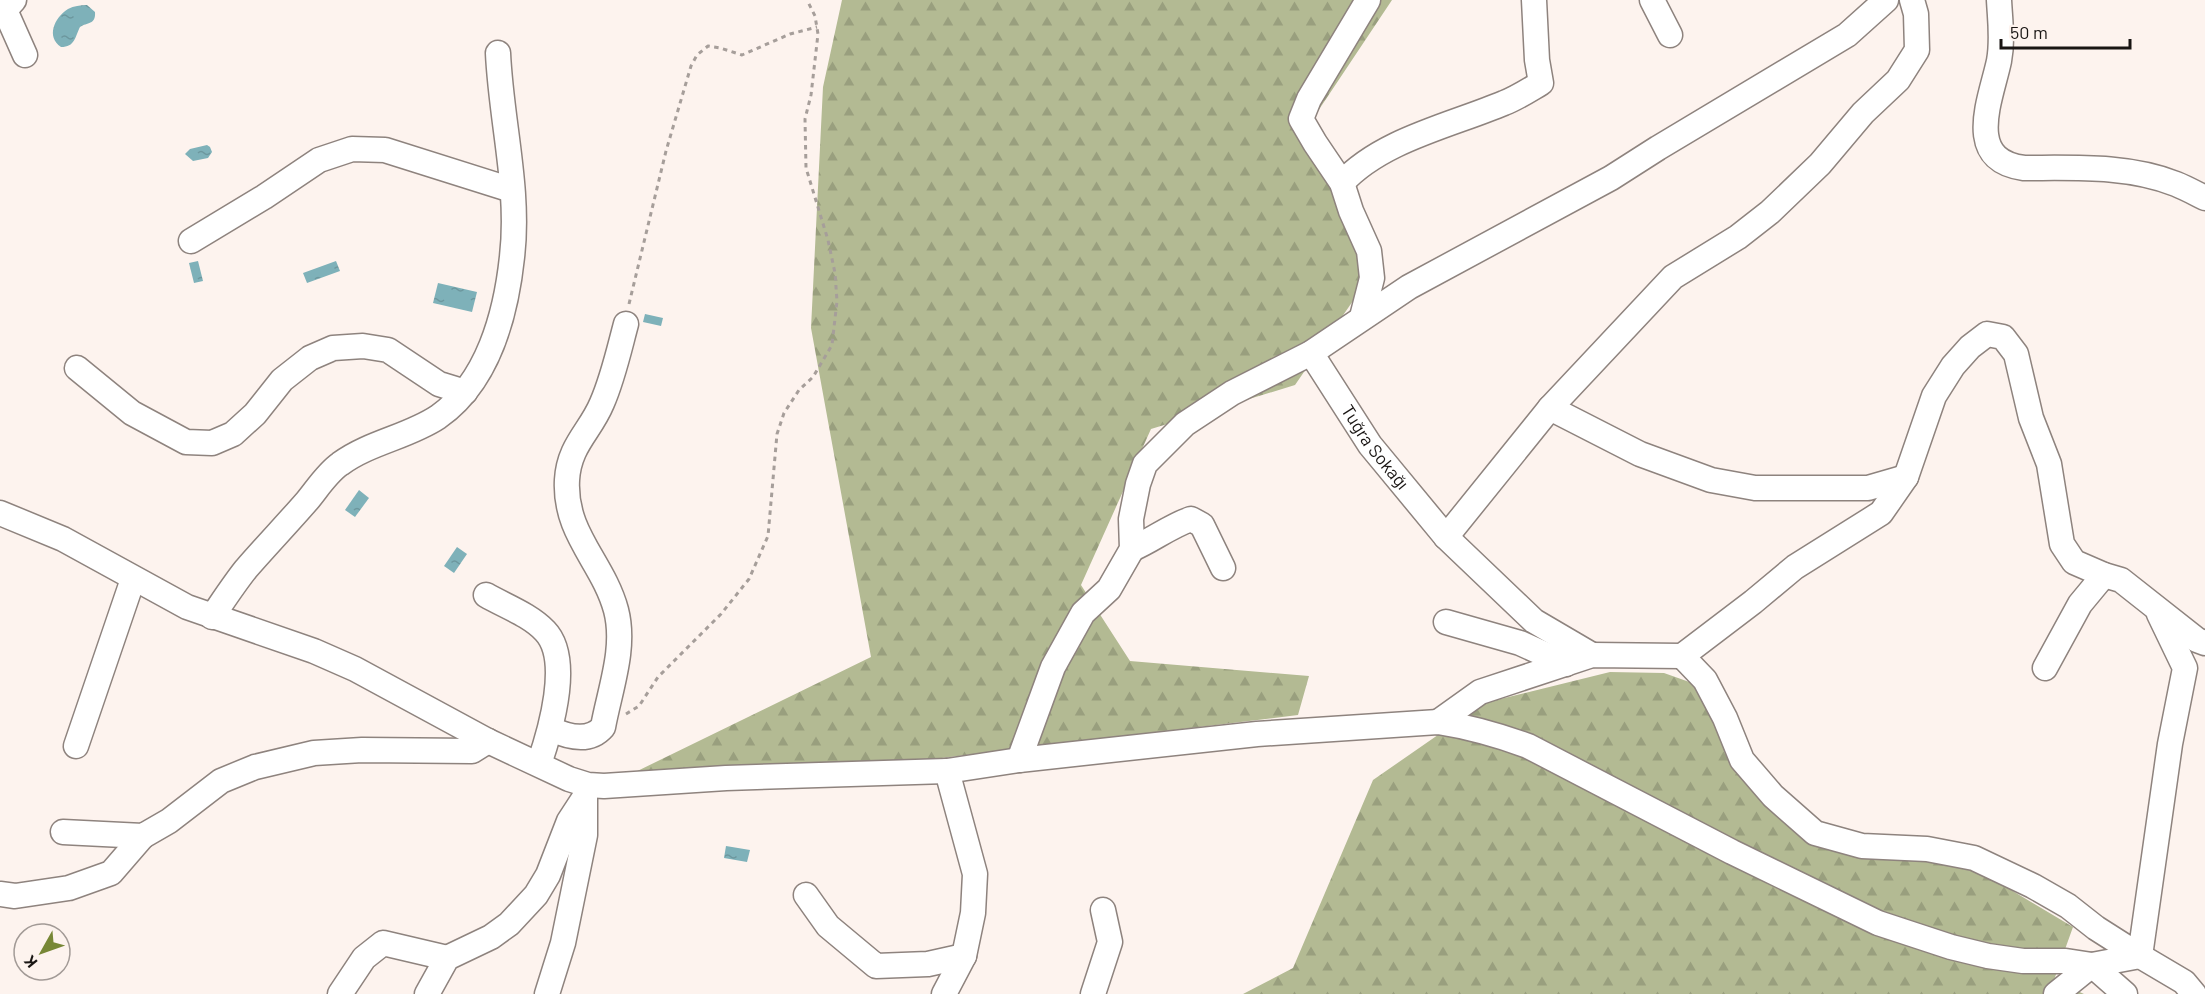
<svg xmlns="http://www.w3.org/2000/svg" width="2205" height="994" font-family="Barlow,sans-serif">
<defs>
<pattern id="forest-firs" width="22" height="20" patternUnits="userSpaceOnUse" patternTransform="scale(1.5)"><rect width="22" height="20" fill="#b3ba93"/><path d="M5 1l3.5 6h-7zM16 11l3.5 6h-7z" fill="#999f7e"/></pattern>
<pattern id="water-ripples" width="26" height="14" patternUnits="userSpaceOnUse" patternTransform="scale(1.5)"><rect width="26" height="14" fill="#7eb1b9"/><path d="M2 4q2-2 4 0t4 0M15 11q2-2 4 0t4 0" fill="none" stroke="#6c979e"/></pattern>
</defs>
<rect width="100%" height="100%" fill="#fdf3ee"/>
<g fill="url(#forest-firs)">
<path d="M842 0H1392L1302 135 1377 266 1295 385 1151 429 1081 585 1130 661 1309 676 1298 715 627 796 621 779 871 657 811 328 823 87Z"/>
<path d="M1610 672 1664 673 1695 684 1735 767 1812 841 1981 872 2073 927 2054 980 2084 994H1243L1293 968 1373 780 1484 703Z"/>
</g>
<g fill="url(#water-ripples)">
<path d="M87 5 95 12C96 25 87 22 80 27 75 37 75 47 61 47 46 37 54 18 68 9 74 6 80 5 87 5Z"/>
<path d="M207 145 210 147 212 152 208 158 193 161 185 154 190 149Z"/>
<path d="M198 261 203 281 194 283 189 263Z"/>
<path d="M336 261 340 271 307 283 303 273Z"/>
<path d="M438 283 477 292 472 312 433 303Z"/>
<path d="M645 314 663 318 661 326 643 322Z"/>
<path d="M359 490 369 498 355 517 345 510Z"/>
<path d="M457 547 467 554 454 573 444 566Z"/>
<path d="M726 846 750 850 747 862 724 858Z"/>
</g>
<g fill="none" stroke-linecap="round" stroke-linejoin="round">
<g stroke="#8e837e" stroke-width="27">
<g id="minor">
<path d="M14 0 5 10 25 55"/>
<path d="M1652 0 1670 35"/>
<path d="M1999 0C2000 20 2003 40 1999 61 1991 99 1963 160 2024 168 2074 168 2128 165 2176 184 2186 188 2195 193 2205 198"/>
<path d="M1342 183C1381 140 1452 125 1504 103 1517 98 1529 90 1541 83L1537 60 1534 0"/>
<path d="M191 241 264 197 319 160 352 149 385 150 512 190"/>
<path d="M1362 317 1372 278 1369 251 1351 211 1342 183 1315 143 1301 119 1309 99 1368 0"/>
<path id="s1" d="M1311 353 1370 445 1446 537 1534 621 1592 655"/>
<path d="M77 368 132 413 186 442 212 443 233 434 255 414 282 380 310 358 333 348 363 346 388 350 439 384 465 392"/>
<path d="M1906 477 1868 488H1755L1711 480 1640 454 1550 408 1673 277 1738 237 1770 212 1820 164 1863 113 1898 80 1917 50 1916 14 1912 0"/>
<path d="M0 513 63 539 187 607 314 651 355 669 488 741 569 779 588 785 604 786 726 778 947 771 1019 760 1257 734 1438 722C1470 727 1498 735 1528 746L1732 852 1878 923 1951 947 1988 956 2023 961H2066L2092 965 2125 994"/>
<path d="M1446 537 1550 408"/>
<path d="M1132 549C1153 540 1170 526 1191 519L1202 525 1223 568"/>
<path d="M486 595C505 606 530 615 545 631 572 659 550 732 539 764"/>
<path d="M212 617C223 601 234 584 246 569 266 546 287 524 307 501 317 489 327 473 340 464 370 442 408 437 438 417 488 382 506 314 512 257 520 189 501 121 498 53"/>
<path d="M1446 622 1520 643 1566 664"/>
<path d="M1682 656 1705 680 1725 718 1742 760 1773 796 1815 833 1862 846 1927 849 1974 858 2033 886 2068 906 2096 928 2140 956 2170 744 2185 668 2159 614"/>
<path d="M2045 668 2080 604 2104 575"/>
<path d="M1438 722 1480 692 1592 655 1682 656 1753 602 1795 567 1881 513 1906 477 1934 396 1953 366 1970 347 1987 334 2003 337 2016 354 2031 418 2049 464 2062 544 2074 562 2104 575 2121 580 2197 640 2205 643"/>
<path d="M551 729C568 737 589 743 603 727 610 689 626 648 616 610 603 562 564 534 567 480 569 445 590 432 602 403 613 378 619 350 626 324"/>
<path d="M76 746 133 579"/>
<path d="M1019 760 1053 667 1083 613 1109 589 1132 549 1131 519 1138 484 1145 464 1185 424 1232 393 1311 353 1409 287 1611 178 1658 148 1847 35 1886 0"/>
<path d="M63 832 143 836 169 821 221 781 255 767 314 753 362 750 472 751 488 741"/>
<path d="M0 894 15 896 69 888 111 873 143 836"/>
<path d="M806 895 828 926 876 966 928 964 964 956"/>
<path d="M340 994 364 958 383 943 447 958"/>
<path d="M427 994 447 958 491 937 509 924 536 895 548 875 569 821 584 798"/>
<path d="M547 994 563 943 585 835V796"/>
<path d="M944 994 964 956 973 913 975 874 947 771"/>
<path d="M1093 994 1110 942 1103 910"/>
<path d="M2056 994 2092 965 2140 956 2184 982 2194 994"/>
</g>
</g>
<g stroke="#a69e9a" stroke-width="3" stroke-dasharray="4.5 4.5" stroke-linecap="butt">
<path d="M629 304 666 151 691 66 697 55 708 46 720 48 742 55 790 34 817 27"/>
<path d="M626 714 639 706 658 677 721 614 749 579 768 536 777 434 784 413 799 390 813 377 832 345 837 301 835 273 828 240 806 168 805 119 811 95 818 34 815 16 807 0"/>
</g>
<use href="#minor" stroke="#fff" stroke-width="24"/>
</g>
<g text-anchor="middle" stroke-width="6" stroke-linejoin="round" paint-order="stroke">
<g font-size="18" fill="#191513" stroke="#fdf3ee">
<text dy="6" stroke="none"><textPath href="#s1" startOffset="114">Tuğra Sokağı</textPath></text>
</g>
</g>
<g transform="translate(42 952) rotate(230)"><circle r="28" fill="#fdf3ee" stroke="#a29a96" stroke-width="1.5"/>
<path d="M0-4.5L10 22L0 15L-10 22Z" fill="#778736"/>
<text y="-9" font-size="16" font-weight="bold" text-anchor="middle" fill="#191513">K</text>
</g>
<path d="M2001 39v9h129v-9" fill="none" stroke="#191513" stroke-width="3"/>
<text x="2010" y="39" font-size="18" fill="#191513" stroke="#fdf3ee" stroke-width="4.5" paint-order="stroke">50 m</text>
</svg>
